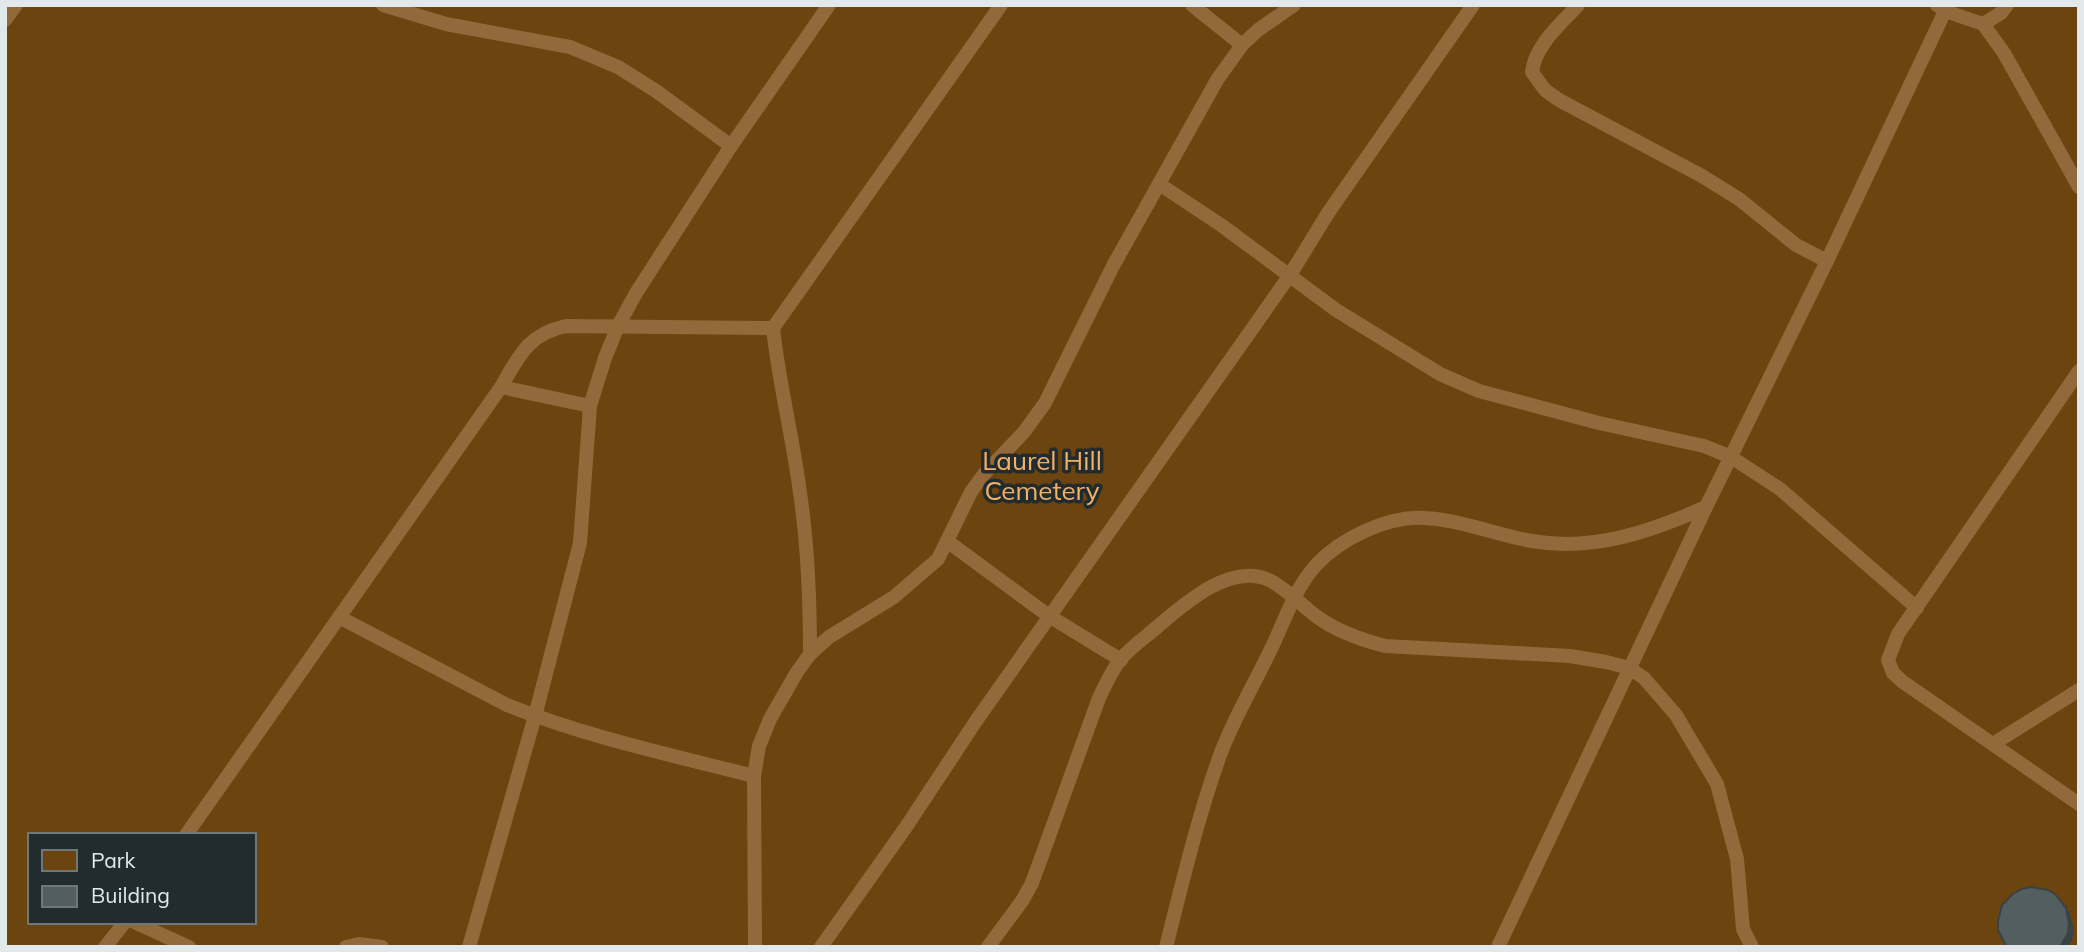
<svg xmlns="http://www.w3.org/2000/svg" width="2084" height="952" font-family="Mulish,sans-serif">
<rect width="100%" height="100%" fill="#2c3538"/>
<path fill="#6c440f" fill-rule="evenodd" d="M5 5H2079V947H5ZM30 835H254V922H30Z"/>
<g fill="none" stroke-linecap="round" stroke-linejoin="round">
<g stroke="#92693a" stroke-width="14">
<path d="M383 5 446 24 570 47 618 67 656 91 731 146"/>
<path d="M1192 5 1242 45"/>
<path d="M1578 5C1561 24 1535 45 1532 72L1545 90 1559 100 1702 176 1739 199 1796 245 1827 261"/>
<path d="M1937 5 1945 11 1983 24 2004 53 2079 187"/>
<path d="M5 20 16 5"/>
<path d="M1983 24 2001 13 2007 5"/>
<path d="M1159 184 1221 225 1336 310 1440 374 1479 391 1599 423 1704 446 1731 457 1780 489 1917 608"/>
<path d="M2079 371 1898 634 1888 660 1893 673 1903 682 2079 804"/>
<path d="M501 387 590 406"/>
<path d="M947 541 1049 616 1121 660"/>
<path d="M339 617 507 705C587 737 671 755 754 776"/>
<path d="M810 654C810 601 808 546 800 493 793 438 779 384 773 328L1001 5"/>
<path d="M1993 744 2079 690"/>
<path d="M186 835 501 387C519 356 528 334 566 326L773 328"/>
<path d="M134 922 189 947"/>
<path d="M105 947 125 922"/>
<path d="M346 947 359 944 382 947"/>
<path d="M469 947 535 716 580 543 590 406 605 358 618 326 636 293 731 146 829 5"/>
<path d="M755 947 754 776 759 746 770 719 797 672 810 654 829 637 894 597 938 559 971 492 984 474 1024 432 1045 403 1113 266 1217 80 1242 45 1258 30 1294 5"/>
<path d="M821 947 906 827 976 721 1290 275 1328 213 1473 5"/>
<path d="M988 947 1022 901 1032 883 1099 698C1105 685 1111 672 1120 660 1130 648 1144 638 1156 628 1183 605 1230 562 1269 580 1286 588 1301 605 1316 616 1336 631 1362 640 1385 646L1570 656 1606 662 1629 668 1644 678 1676 715 1717 784 1737 859 1743 929 1752 947"/>
<path d="M1166 947C1182 884 1197 820 1219 758 1232 721 1254 685 1271 649 1285 620 1294 590 1316 565 1341 538 1388 516 1424 518 1462 520 1496 535 1532 541 1593 552 1652 531 1706 507"/>
<path d="M1498 947 1706 507 1827 261 1945 11"/>
</g>
</g>
<path fill="#3a4244" d="M2066 908 2070 914 2074 931 2072 940 2068 947H2060Z"/>
<path fill="#535e61" stroke="#3a4244" stroke-width="2" d="M2031 887 2048 890 2055 894 2066 908 2069 924 2068 933 2060 947H2007L2006 946 1998 930V921L2002 905 2014 893 2022 889Z"/>
<g text-anchor="middle" stroke-width="7" stroke-linejoin="round" paint-order="stroke">
<g font-size="26" fill="#f4b164" stroke="#222b2e">
<text x="1042" y="470">Laurel Hill<tspan x="1042" dy="30">Cemetery</tspan></text>
</g>
</g>
<rect width="2084" height="952" fill="none" stroke="#e3e9eb" stroke-width="14"/>
<rect x="28" y="833" width="228" height="91" fill="#222b2e" stroke="#6f777a" stroke-width="2"/>
<rect x="42" y="850" width="35" height="21" fill="#6c440f" stroke="#6f777a" stroke-width="2"/>
<text x="91" y="868" font-size="21" fill="#e3e9eb">Park</text>
<rect x="42" y="886" width="35" height="21" fill="#535e61" stroke="#6f777a" stroke-width="2"/>
<text x="91" y="903" font-size="21" fill="#e3e9eb">Building</text>
</svg>
